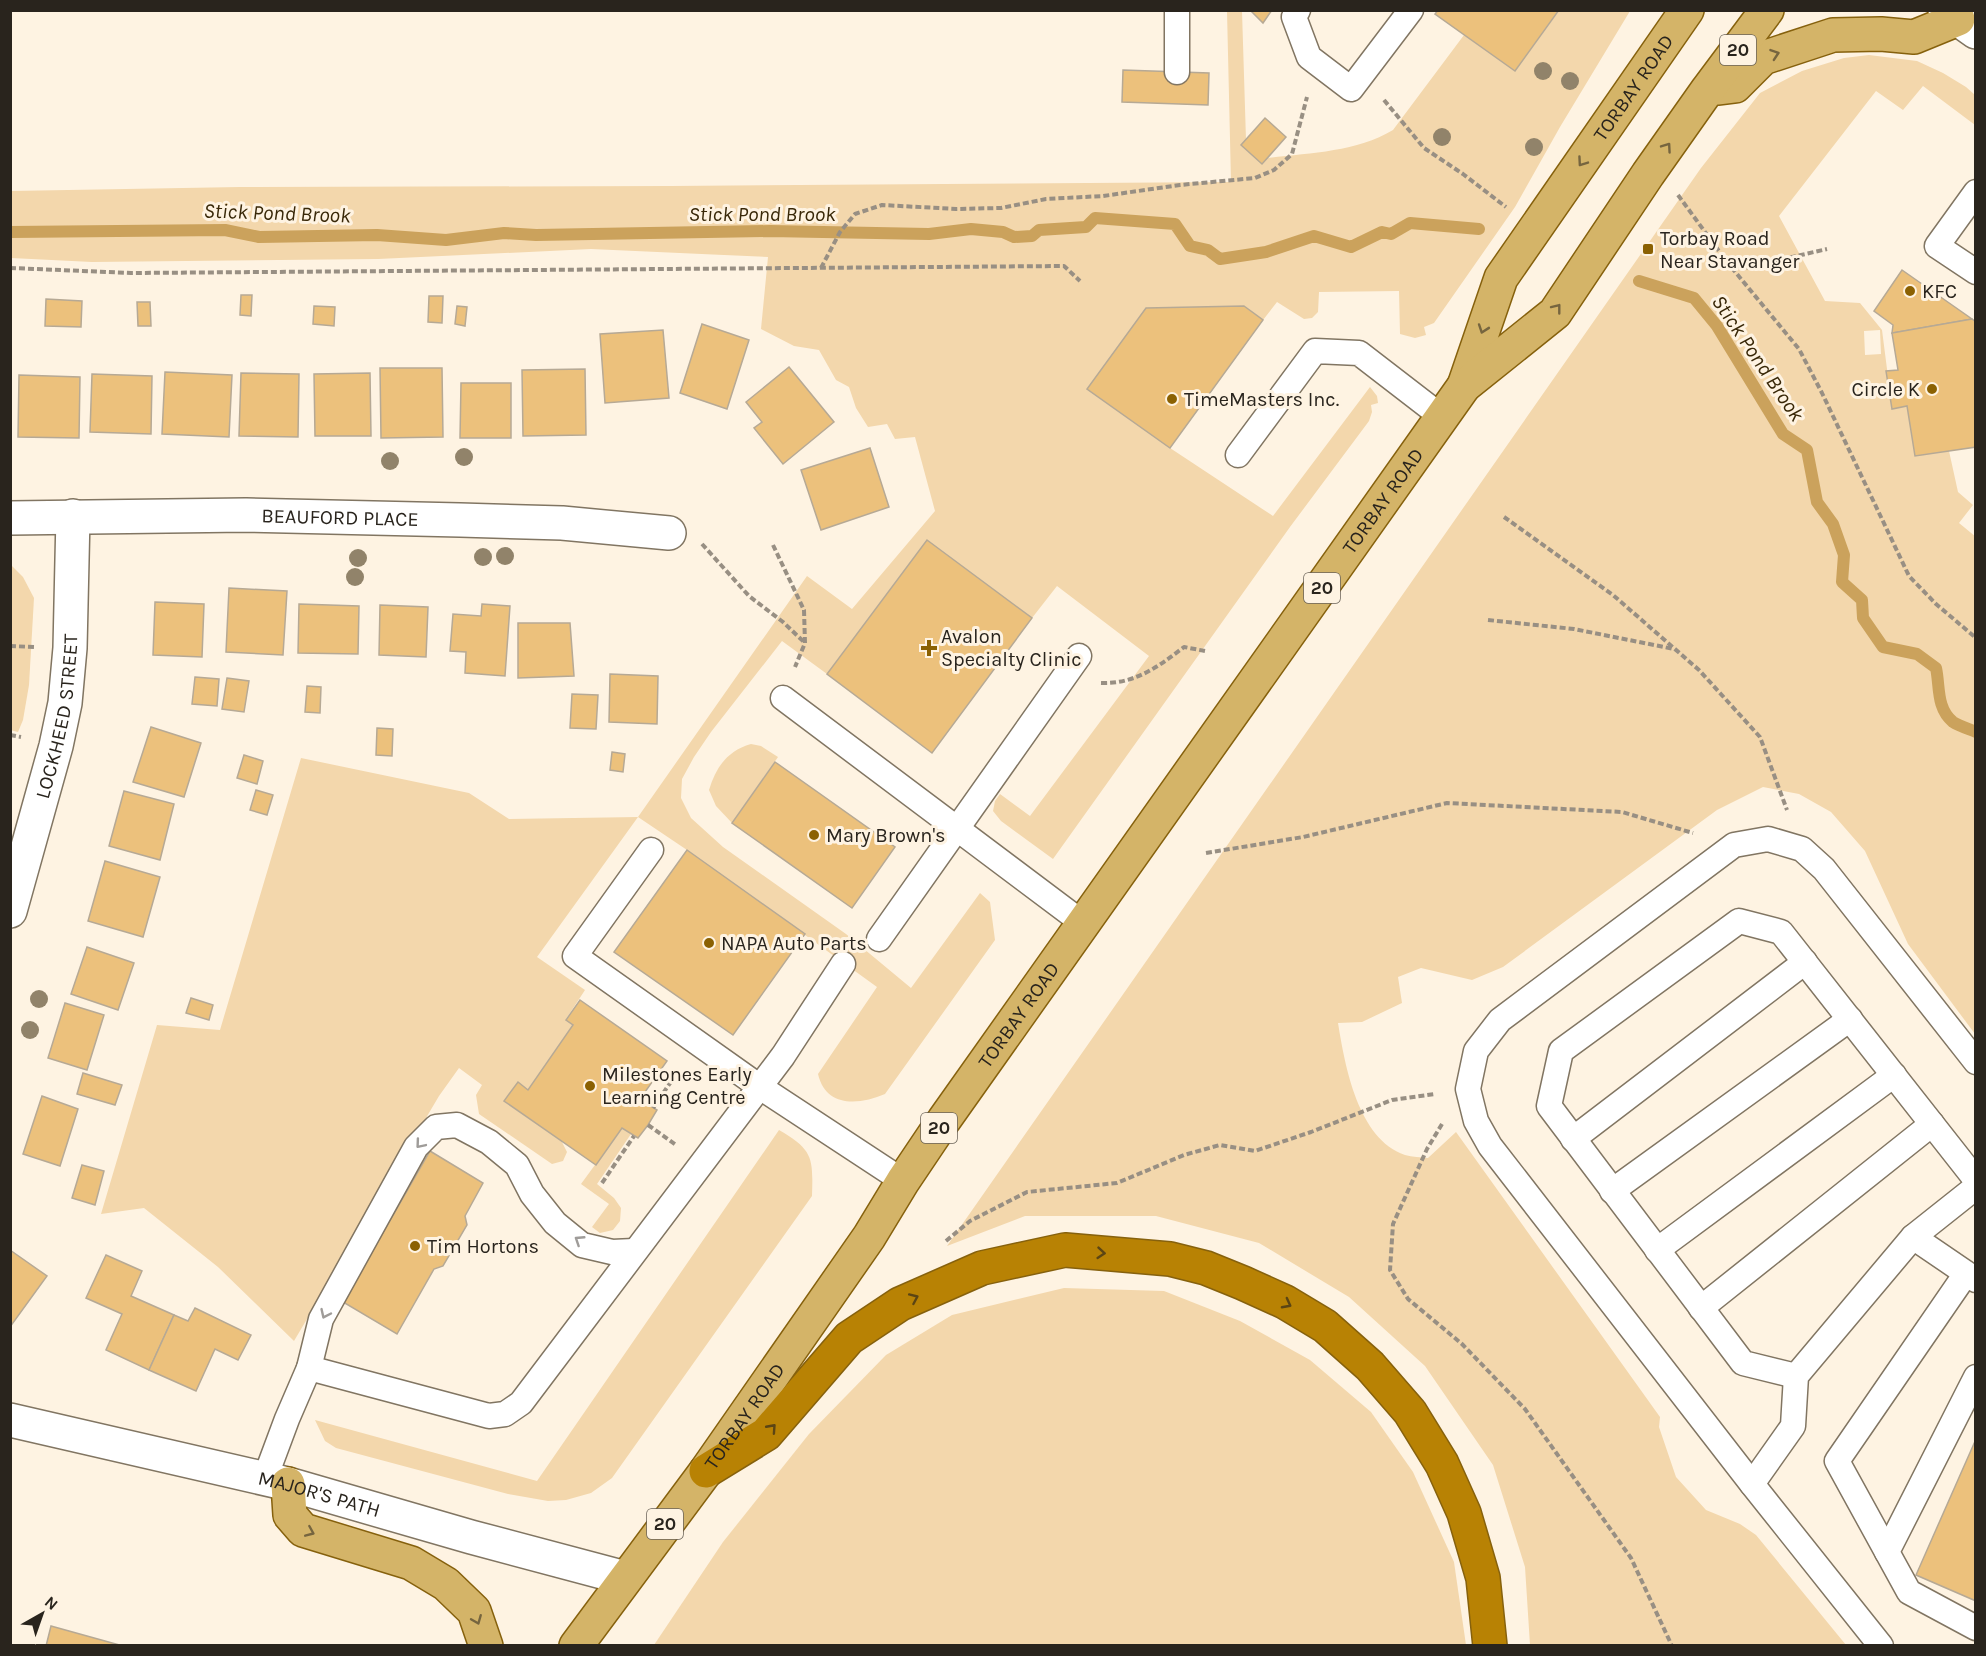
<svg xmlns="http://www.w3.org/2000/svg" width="1986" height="1656" font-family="Karla,sans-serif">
<rect width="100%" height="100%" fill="#fef3e2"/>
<g fill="#f3d7ac" fill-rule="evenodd">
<path d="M1227 11H1242L1246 140 1242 145 1262 164 1267 158C1310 153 1356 152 1393 130L1464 35 1515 71 1559 11H1630L1560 127 1515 207 1434 323 1424 327 1426 335 1415 338 1400 334 1399 291 1319 292 1318 312 1312 318 1304 319 1277 302 1263 320 1244 306 1146 308 1087 389 1170 448 1273 516 1370 387 1377 396 1378 403 1371 405 1372 412 1369 421 1290 527 1053 859 1001 821 993 811 995 801 1000 794 1030 816 1149 656 1057 586 1032 618 927 540 827 674 782 641 711 732 694 757 682 779 681 798 691 818 723 847 846 934 911 988 980 893 990 902 995 940 885 1094C859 1105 826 1108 818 1074L877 987 687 850 638 817 537 957 585 990 566 1019 573 1025 528 1090 518 1082 504 1101 561 1140 567 1152 563 1161 552 1164 479 1114 476 1095 482 1085 459 1068 439 1096 294 1341 218 1267 144 1208 101 1214 157 1025 220 1030 301 758 469 793 509 819 638 817 807 576 852 609 935 511 915 437 895 439 887 424 868 427 856 408 849 387 836 380 819 350 794 346 761 329 768 257 591 249 378 259 92 262 11 258V191L240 187 671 186 1231 182Z"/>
<path d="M1869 55 1917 61 1943 73 1966 87 1975 95V125L1923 86 1903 110 1876 91 1779 216 1825 301 1860 303 1882 330 1892 408 1907 406 1915 456 1949 451 1958 492 1973 505 1959 523 1976 537 1975 1034 1908 944 1865 851 1831 812 1799 794 1763 787 1717 810 1503 967 1472 980 1421 968 1398 977 1402 1003 1362 1022 1338 1023C1345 1066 1358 1139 1405 1155 1412 1157 1421 1157 1428 1158L1456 1132 1660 1417 1659 1427 1676 1477 1706 1510 1740 1524 1756 1535 1846 1645H1530L1525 1567 1493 1465 1425 1366 1349 1297 1259 1243 1156 1216H1025L947 1246 1701 168 1760 93 1802 71 1844 58ZM1880 330 1881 354 1865 355 1864 331Z"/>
<path d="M11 565 23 577 34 598 29 685 23 720 18 732 10 730Z"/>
<path d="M751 744 761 746 778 757 732 823 716 806 709 790C716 767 727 751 751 744Z"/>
<path d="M622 1128 631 1134 597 1184 614 1198 621 1208 620 1221 613 1230 600 1233 592 1227 609 1204 581 1184Z"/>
<path d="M779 1130C814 1150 813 1159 812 1196L612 1478 591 1493 566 1500 548 1501 508 1494 336 1448 325 1441 315 1420 537 1481Z"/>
<path d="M1064 1288 1164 1291 1240 1321 1310 1360 1371 1412 1413 1472 1454 1562 1466 1645H654L723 1542 809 1434 886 1355 952 1315Z"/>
</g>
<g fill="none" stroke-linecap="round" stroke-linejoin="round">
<g stroke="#cba25c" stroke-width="12">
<path d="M10 232 225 230 259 237 377 235 446 240 504 233 536 235 770 231 929 234 971 229 1003 232 1014 237 1032 236 1039 230 1086 227 1095 218 1175 224 1190 246 1208 250 1220 259 1266 252 1314 236 1351 247 1382 232 1391 234 1410 223 1479 229"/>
<path d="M1639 281 1694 298 1717 326 1783 434 1807 450 1817 502 1833 524 1844 555 1842 582 1862 600 1863 618 1883 647 1917 654 1936 668C1940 686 1936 708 1953 722 1959 726 1969 729 1976 732"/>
</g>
</g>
<g fill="#ecc17c" stroke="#b6a995" stroke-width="1.5">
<path d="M1250 10H1272L1263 23Z"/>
<path d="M1438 10H1559L1515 71 1435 14Z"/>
<path d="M1123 70 1209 73 1208 105 1122 102Z"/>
<path d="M1265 118 1286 137 1262 164 1241 145Z"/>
<path d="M1902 270 1972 319 1892 333 1893 325 1874 311Z"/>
<path d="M241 295H252L251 316 240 315Z"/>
<path d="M429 296H443L442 323 428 322Z"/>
<path d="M46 299 82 301 81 327 45 326Z"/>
<path d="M137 302H150L151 326H138Z"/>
<path d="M314 306 335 307 334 326 313 324Z"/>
<path d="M457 306 467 307 465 326 455 324Z"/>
<path d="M1244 306 1263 320 1170 448 1087 389 1146 308Z"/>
<path d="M1972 319 1976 322V447L1915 456 1907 406 1892 409 1886 371 1898 370 1892 333Z"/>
<path d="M702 324 749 340 727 409 680 393Z"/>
<path d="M663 330 669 398 605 403 600 334Z"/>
<path d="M789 367 834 422 783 464 754 428 762 422 746 402Z"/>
<path d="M380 368H442L443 437 381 438Z"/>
<path d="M585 369 586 435 523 436 522 370Z"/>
<path d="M165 372 232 375 229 437 162 434Z"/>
<path d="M241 373 299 374 298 437 239 436Z"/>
<path d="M370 373 371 436H315L314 374Z"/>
<path d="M92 374 152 376 151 434 90 432Z"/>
<path d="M19 375 80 377 79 438 18 437Z"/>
<path d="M461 383H511V438H460Z"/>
<path d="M870 448 889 507 821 530 801 470Z"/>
<path d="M927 540 1032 618 932 753 827 674Z"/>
<path d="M229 588 287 591 283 655 226 652Z"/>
<path d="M155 602 204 604 202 657 153 655Z"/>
<path d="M299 604 359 606 358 654 298 653Z"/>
<path d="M482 604 510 606 505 676 465 673 466 652 450 651 453 614 481 616Z"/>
<path d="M380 605 428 607 426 657 379 655Z"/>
<path d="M518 623H570L574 676 518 678Z"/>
<path d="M610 674 658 676 657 724 609 722Z"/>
<path d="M195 677 219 679 217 706 192 704Z"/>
<path d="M227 678 249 681 244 712 222 709Z"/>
<path d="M307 686 321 687 320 713 305 712Z"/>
<path d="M572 694 598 695 596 729 570 728Z"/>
<path d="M151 727 201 743 184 797 133 782Z"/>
<path d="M377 728 393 729 392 756 376 755Z"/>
<path d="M612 752 625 754 623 772 610 770Z"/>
<path d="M244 755 263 761 257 784 237 778Z"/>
<path d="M775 762 895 847 852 908 732 823Z"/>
<path d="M256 790 273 795 267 815 250 810Z"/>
<path d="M124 791 174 804 160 860 109 846Z"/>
<path d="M687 850 805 934 733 1035 614 952Z"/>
<path d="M105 861 160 877 143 937 88 921Z"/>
<path d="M87 947 134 963 118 1010 71 994Z"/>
<path d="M191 998 213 1005 209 1020 186 1013Z"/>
<path d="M580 1000 667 1061 640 1099 657 1110 648 1125 638 1138 622 1128 596 1165 504 1101 518 1082 528 1090 573 1025 566 1020Z"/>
<path d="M65 1003 104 1015 87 1070 48 1058Z"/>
<path d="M83 1073 122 1085 115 1105 77 1094Z"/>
<path d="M42 1096 78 1109 60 1166 23 1154Z"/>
<path d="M430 1151 483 1183 465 1216 467 1225 443 1266 434 1269 397 1334 343 1302Z"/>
<path d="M82 1165 104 1171 95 1205 72 1198Z"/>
<path d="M10 1250 47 1276 10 1327Z"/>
<path d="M106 1255 142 1271 131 1296 174 1315 149 1370 106 1350 122 1314 86 1298Z"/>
<path d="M195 1308 251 1335 238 1360 215 1349 196 1391 149 1370 174 1315 188 1321Z"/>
<path d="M1976 1439V1601L1916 1575Z"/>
<path d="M51 1626 123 1646H46Z"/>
</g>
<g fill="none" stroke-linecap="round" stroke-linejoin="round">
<g stroke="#817562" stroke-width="27">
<g id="lane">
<path d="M1177 10V72"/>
<path d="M1298 10 1294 17 1309 57 1351 89 1411 10"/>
<path d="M1976 192 1937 246 1976 272"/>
<path d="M1238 455 1315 351 1359 353 1442 417"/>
<path d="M783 698 1084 924"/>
<path d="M651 850 575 956 760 1087 903 1181"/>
<path d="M879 939 1079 656"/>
<path d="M1573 1139 1805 962"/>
<path d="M1612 1191 1850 1019"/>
<path d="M1913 1237 1976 1280"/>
<path d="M1657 1250 1894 1075"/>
<path d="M1701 1308 1932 1124"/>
<path d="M309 1368 489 1416 505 1414 521 1403 783 1056 843 964"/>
<path d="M1796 1376 1743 1363 1549 1106 1561 1051 1739 921 1781 932 1976 1180"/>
<path d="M1976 1377 1887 1552 1909 1592 1976 1628"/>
<path d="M265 1478 287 1419 309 1368 321 1319 416 1147 436 1127 457 1125 489 1142 517 1165 532 1194 555 1223 582 1245 612 1252 634 1251"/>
<path d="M1752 1484 1793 1426 1796 1376 1913 1237 1976 1187"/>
<path d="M1887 1552 1837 1461 1965 1275"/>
<path d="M1881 1646 1752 1484 1490 1146 1476 1121 1468 1089 1476 1051 1500 1020 1734 845 1768 839 1802 849 1824 869 1976 1062"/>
</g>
</g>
<g stroke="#817562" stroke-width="36">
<g id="street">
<path id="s1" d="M10 518 246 515 460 520 562 523 669 533"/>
<path id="s2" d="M10 911 56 746 65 703 70 648 73 516"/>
</g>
</g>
<g stroke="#817562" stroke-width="36">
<g id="secondary">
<path d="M1945 10 1976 32"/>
<path id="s3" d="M10 1420 288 1484 471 1537 625 1578"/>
</g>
</g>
<g stroke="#86610d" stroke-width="36">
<g id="primary">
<path d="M1719 88 1735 86 1763 58 1833 35 1881 34 1914 37 1958 19"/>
<path id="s4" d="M1464 386 1501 278 1687 10"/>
<path d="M288 1484 290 1515 303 1530 411 1563 446 1584 474 1611 486 1646"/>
<path id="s5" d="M576 1646 706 1471 869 1237 903 1181 944 1120 1464 386 1555 313 1648 174 1708 89 1767 10"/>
</g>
</g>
<g stroke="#86610d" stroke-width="36">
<path id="highway" d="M706 1471 766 1434 849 1338 900 1304 982 1268 1065 1250 1170 1259 1206 1268 1243 1283 1285 1302 1325 1326 1370 1366 1410 1412 1442 1464 1464 1513 1483 1578 1490 1646"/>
</g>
<g stroke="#988f83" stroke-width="4" stroke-dasharray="6 3" stroke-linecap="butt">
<path d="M1384 100 1424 148 1463 174 1506 207"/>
<path d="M1678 195 1727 262 1799 349 1822 393 1909 576 1936 604 1976 638"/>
<path d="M1729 263 1745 268 1827 249"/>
<path d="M10 268 131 273 1064 266 1080 281"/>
<path d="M821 268 840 232 855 214 882 205 956 209 1001 208 1046 199 1103 196 1180 185 1255 178 1274 170 1292 154 1307 97"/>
<path d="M1504 517 1613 595 1699 670 1760 737 1787 810"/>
<path d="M702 544 749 596 783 622 805 643"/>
<path d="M773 545 804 610 805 643 795 667"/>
<path d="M1488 620 1574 629 1674 649"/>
<path d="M10 646 34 647"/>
<path d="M1101 683C1135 684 1158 667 1184 647L1205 651"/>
<path d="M10 735 21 737"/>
<path d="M1206 853 1303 837 1447 803 1622 812 1693 833"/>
<path d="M653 1108 679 1070"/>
<path d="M1442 1124 1427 1149 1393 1224 1390 1270 1408 1299 1462 1344 1525 1409 1631 1558 1672 1646"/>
<path d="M648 1125 676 1145"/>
<path d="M602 1183 634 1136"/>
<path d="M946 1241 970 1221 1027 1192 1117 1183 1184 1155 1220 1145 1255 1151 1311 1132 1392 1100 1435 1094"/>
</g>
<use href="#lane" stroke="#fff" stroke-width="24"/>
<use href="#street" stroke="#fff" stroke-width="33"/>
<use href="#secondary" stroke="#fff" stroke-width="33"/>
<use href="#primary" stroke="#d4b468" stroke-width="33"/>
<use href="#highway" stroke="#b88204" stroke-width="33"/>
</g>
<g fill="#91836a">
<circle cx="1543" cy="71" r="9"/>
<circle cx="1570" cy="81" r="9"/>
<circle cx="1442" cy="137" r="9"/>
<circle cx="1534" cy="147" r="9"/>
<circle cx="464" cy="457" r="9"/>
<circle cx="390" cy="461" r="9"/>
<circle cx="505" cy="556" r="9"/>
<circle cx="483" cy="557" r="9"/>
<circle cx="358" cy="558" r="9"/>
<circle cx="355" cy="577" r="9"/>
<circle cx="39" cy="999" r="9"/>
<circle cx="30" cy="1030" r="9"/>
</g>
<defs><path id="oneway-chevron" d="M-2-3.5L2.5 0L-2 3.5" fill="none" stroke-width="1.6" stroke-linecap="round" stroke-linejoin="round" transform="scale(1.5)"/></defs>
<g stroke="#76653f">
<use href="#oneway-chevron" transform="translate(1775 54) rotate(-19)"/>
<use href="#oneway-chevron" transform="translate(1667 147) rotate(-55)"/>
<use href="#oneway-chevron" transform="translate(1582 162) rotate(125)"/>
<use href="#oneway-chevron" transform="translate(1557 308) rotate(-52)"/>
<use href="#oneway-chevron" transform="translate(1483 329) rotate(109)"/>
<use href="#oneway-chevron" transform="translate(310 1532) rotate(23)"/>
<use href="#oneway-chevron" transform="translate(477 1620) rotate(68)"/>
</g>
<g stroke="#9f9c99">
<use href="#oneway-chevron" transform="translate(420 1144) rotate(130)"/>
<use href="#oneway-chevron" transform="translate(579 1240) rotate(-147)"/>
<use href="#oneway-chevron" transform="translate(325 1314) rotate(115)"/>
</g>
<g stroke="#5b4514">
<use href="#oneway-chevron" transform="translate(1101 1253) rotate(5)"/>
<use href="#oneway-chevron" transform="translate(914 1298) rotate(-24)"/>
<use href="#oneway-chevron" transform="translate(1287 1304) rotate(28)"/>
<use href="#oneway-chevron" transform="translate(772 1428) rotate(-48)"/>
</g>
<g fill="#8b6102" stroke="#fef3e2" stroke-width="2">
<rect x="1642" y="243" width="12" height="12" rx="3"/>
<circle cx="1910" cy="291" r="6"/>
<circle cx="1932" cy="389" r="6"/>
<circle cx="1172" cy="399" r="6"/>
<path d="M926 639h6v6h6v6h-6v6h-6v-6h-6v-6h6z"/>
<circle cx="814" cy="835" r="6"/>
<circle cx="709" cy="943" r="6"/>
<circle cx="590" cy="1086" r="6"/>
<circle cx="415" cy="1246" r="6"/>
</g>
<g text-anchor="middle" stroke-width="6" stroke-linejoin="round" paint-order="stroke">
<g fill="#fef3e2" stroke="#696258" stroke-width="1.5">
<rect x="1720" y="35" width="36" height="30" rx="4.5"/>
<rect x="1304" y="573" width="36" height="30" rx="4.5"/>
<rect x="921" y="1113" width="36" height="30" rx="4.5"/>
<rect x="647" y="1509" width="36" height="30" rx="4.5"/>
</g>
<g font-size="18" font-weight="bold" fill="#29241d">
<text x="1738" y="56">20</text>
<text x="1322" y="594">20</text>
<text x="939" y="1134">20</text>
<text x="665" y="1530">20</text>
</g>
<g font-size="20" fill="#29241d" stroke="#fef3e2">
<text dy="7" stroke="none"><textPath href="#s4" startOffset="346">TORBAY ROAD</textPath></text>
<text dy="7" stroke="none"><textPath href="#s5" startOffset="1401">TORBAY ROAD</textPath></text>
<text dy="7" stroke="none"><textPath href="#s1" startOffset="330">BEAUFORD PLACE</textPath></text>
<text dy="7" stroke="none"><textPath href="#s2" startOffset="201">LOCKHEED STREET</textPath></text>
<text dy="7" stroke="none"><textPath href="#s5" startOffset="771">TORBAY ROAD</textPath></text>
<text dy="7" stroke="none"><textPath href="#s5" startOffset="285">TORBAY ROAD</textPath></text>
<text dy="7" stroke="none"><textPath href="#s3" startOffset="318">MAJOR'S PATH</textPath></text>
</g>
<g font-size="20" fill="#29241d" stroke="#fef3e2" text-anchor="start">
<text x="1660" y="245">Torbay Road<tspan x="1660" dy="23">Near Stavanger</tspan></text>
<text x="1922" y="298">KFC</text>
<text x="1920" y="396" text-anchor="end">Circle K</text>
<text x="1184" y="406">TimeMasters Inc.</text>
<text x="941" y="643">Avalon<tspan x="941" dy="23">Specialty Clinic</tspan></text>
<text x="826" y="842">Mary Brown's</text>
<text x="721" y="950">NAPA Auto Parts</text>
<text x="602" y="1081">Milestones Early<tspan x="602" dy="23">Learning Centre</tspan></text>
<text x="427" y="1253">Tim Hortons</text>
</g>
<g font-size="21" font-style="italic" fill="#392808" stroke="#fef3e2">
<text transform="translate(277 213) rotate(2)" y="7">Stick Pond Brook</text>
<text x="762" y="221">Stick Pond Brook</text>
<text transform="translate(1758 358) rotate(56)" y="7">Stick Pond Brook</text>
</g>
</g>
<rect width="1986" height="1656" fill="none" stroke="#29241d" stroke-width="24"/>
<g transform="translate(42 1614) rotate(40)" stroke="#fef3e2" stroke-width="4.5" paint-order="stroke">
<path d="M0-4.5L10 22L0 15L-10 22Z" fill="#29241d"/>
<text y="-9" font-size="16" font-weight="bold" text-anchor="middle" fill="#29241d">N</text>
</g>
</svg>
